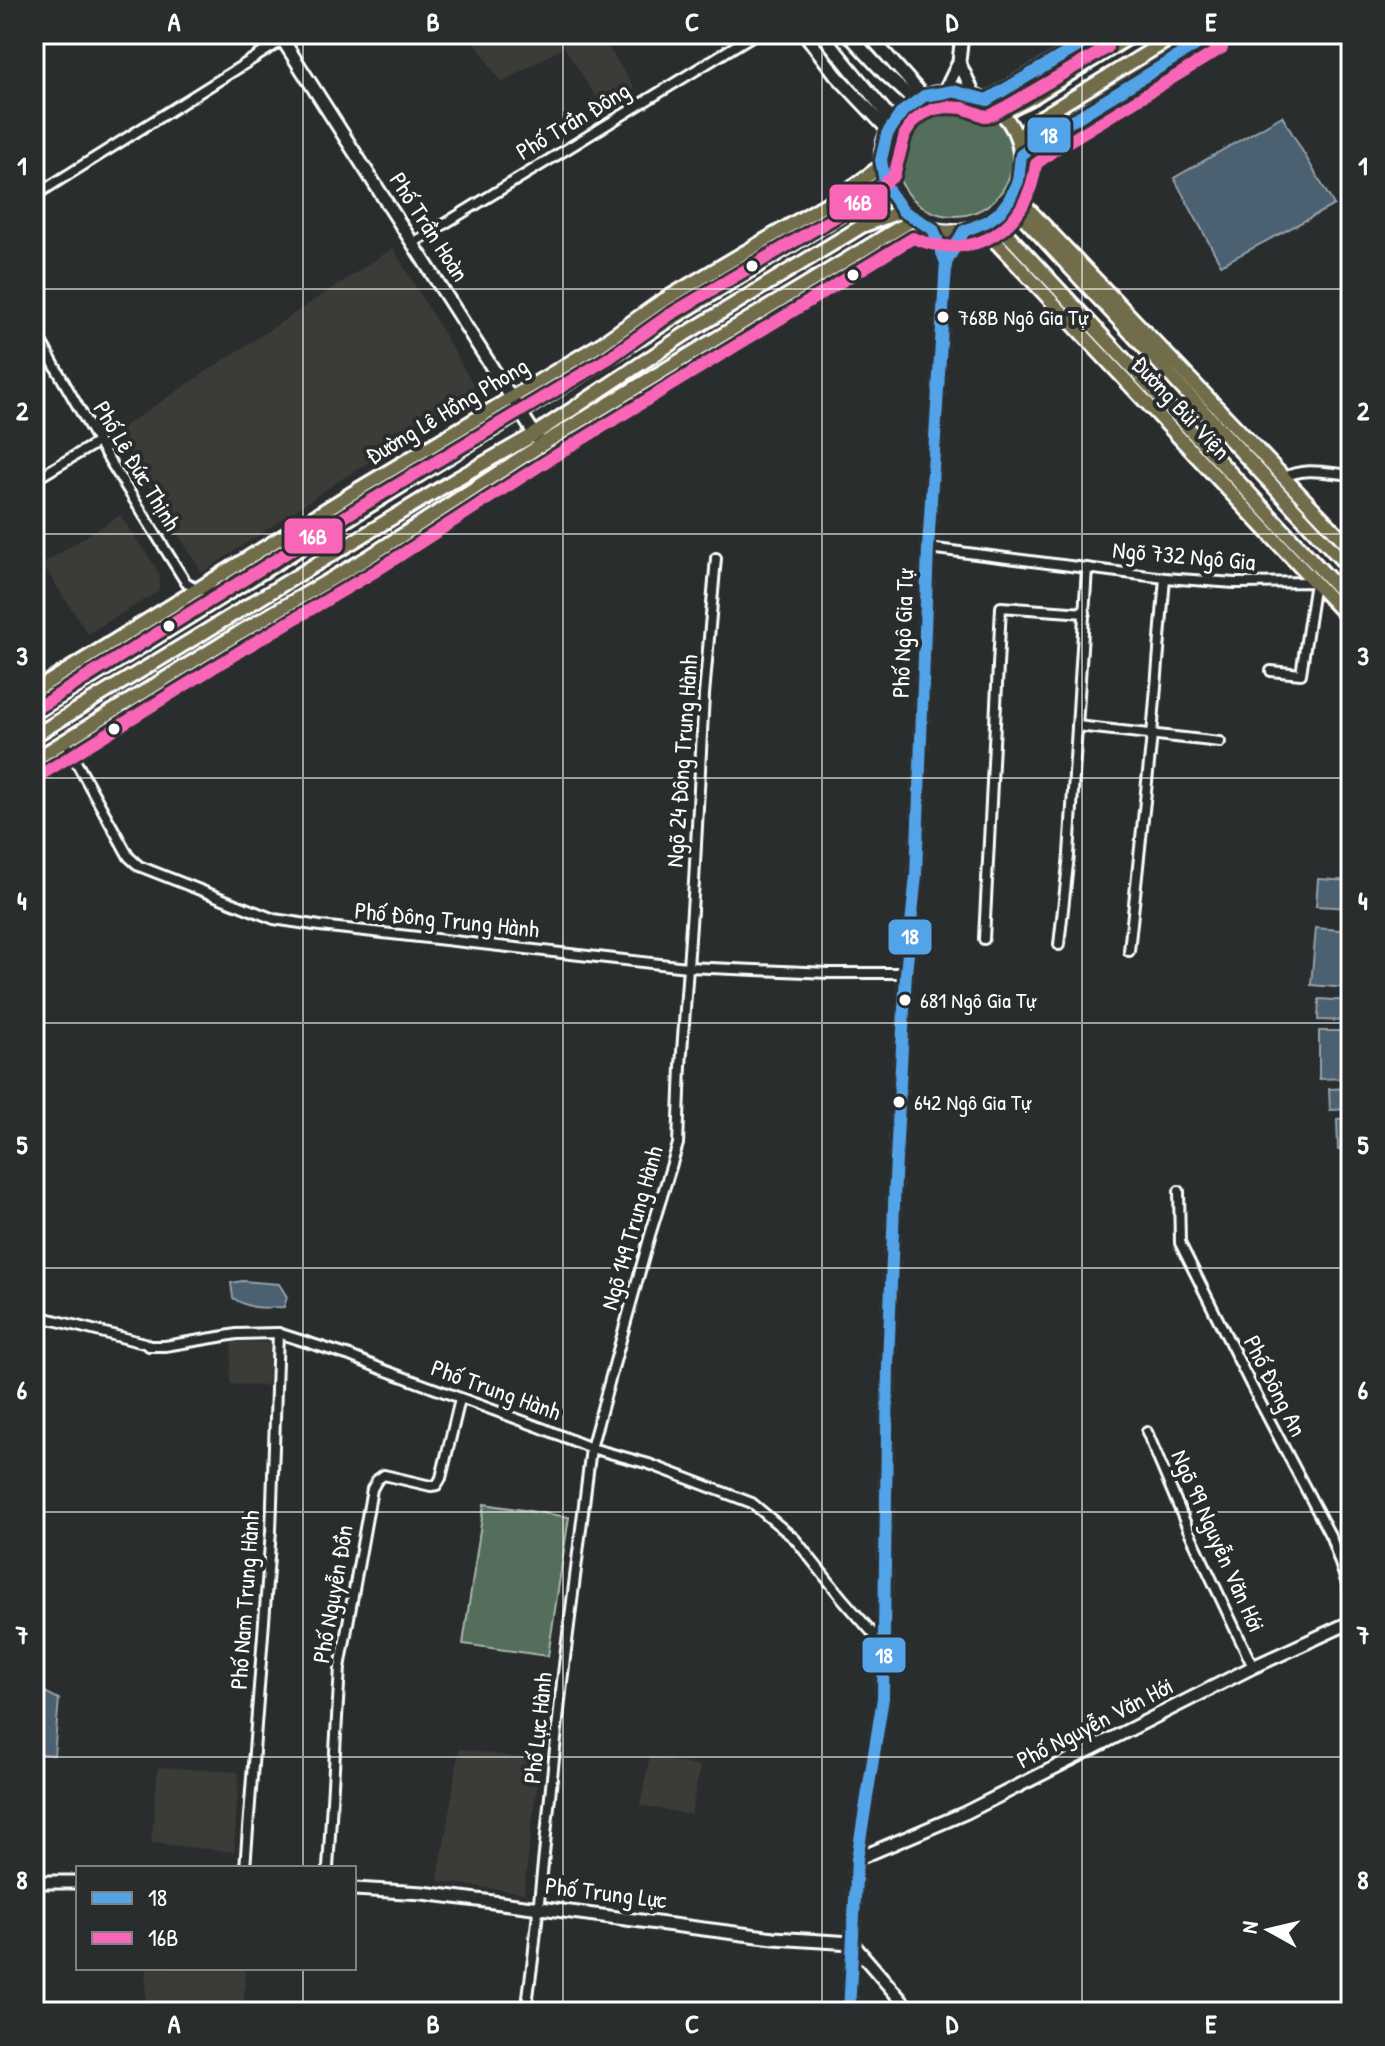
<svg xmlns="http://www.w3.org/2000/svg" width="1385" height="2046" font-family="'Patrick Hand',sans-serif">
<rect width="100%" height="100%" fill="#2a2d2e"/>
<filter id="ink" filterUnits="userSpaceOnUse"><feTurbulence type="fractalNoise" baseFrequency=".0125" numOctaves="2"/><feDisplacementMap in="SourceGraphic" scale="16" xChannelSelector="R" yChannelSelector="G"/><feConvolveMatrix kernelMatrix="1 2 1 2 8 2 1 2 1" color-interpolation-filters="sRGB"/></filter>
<g filter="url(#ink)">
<g fill="#3b3a37">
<path d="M470 34H600L635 89 603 108 564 47 501 83Z"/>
<path d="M393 248 479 394 345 477 202 573 115 432Z"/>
<path d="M120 515 156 568 160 577 159 588 156 593 88 634 42 564Z"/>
<path d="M232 1341 270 1343 268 1386 230 1384Z"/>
<path d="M459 1749 541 1761 531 1830 524 1893 438 1881Z"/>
<path d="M650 1756 700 1767 691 1815 640 1805Z"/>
<path d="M158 1767 239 1772 234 1852 151 1843Z"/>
<path d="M146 1968H245L244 2012H145Z"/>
</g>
<g fill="#546e5c" stroke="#aab6ae" stroke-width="2">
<circle cx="954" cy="158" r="58"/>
<path d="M484 1504 569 1517 548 1656 463 1644Z"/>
</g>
<g fill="#4b616f" stroke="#93a0a9" stroke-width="2">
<path d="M1282 116 1334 205 1221 265 1174 178Z"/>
<path d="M1318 879 1351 881V908L1316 906Z"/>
<path d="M1316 928 1351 931 1347 988 1311 985Z"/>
<path d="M1319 999 1351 1001V1021L1318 1020Z"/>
<path d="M1319 1031H1351V1078L1319 1079Z"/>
<path d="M1351 1088V1109L1330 1110 1329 1089Z"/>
<path d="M1351 1118V1150H1338L1337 1119Z"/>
<path d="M242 1281 279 1284 287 1297 284 1307C263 1308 251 1310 233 1298L231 1283Z"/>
<path d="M34 1691H43L59 1699 54 1755 34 1753Z"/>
</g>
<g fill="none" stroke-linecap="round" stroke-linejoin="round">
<g stroke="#fff" stroke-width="14">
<g id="street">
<path d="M34 196 283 40"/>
<path d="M413 243 755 34"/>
<path d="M34 329 98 442 185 581 196 590 228 592"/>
<path d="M1283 478C1304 466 1328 473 1351 475"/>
<path d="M34 480 98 442"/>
<path d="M928 548 1165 578 1235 583 1315 582 1301 674 1271 671"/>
<path d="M1077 726 1220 742"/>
<path d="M65 742 129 857 139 866 274 919 320 926 687 967 829 973H906"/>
<path d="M984 939 1001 607 1085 613"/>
<path d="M1059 945 1069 855 1087 568"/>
<path d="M1129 951 1152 735 1165 578"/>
<path d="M1179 1191 1180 1243 1251 1385 1331 1537 1351 1596"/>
<path d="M34 1315 144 1343 149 1346H165L237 1334 278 1333 350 1356 384 1370 542 1428 591 1448 649 1464 752 1503 795 1539 842 1598 883 1645"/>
<path d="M1147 1432 1188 1529 1253 1667"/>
<path d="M245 1868 271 1531 278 1333"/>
<path d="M328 1868 340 1668 372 1489 377 1480 384 1475 431 1486 437 1485 441 1478 460 1399"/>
<path d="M526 2012 533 1959 562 1682 591 1448 650 1235 678 1144 681 1066 694 882 704 695 716 558"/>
</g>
</g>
<g stroke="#fff" stroke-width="17">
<g id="secondary">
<path d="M279 34 539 441"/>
<path d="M805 34 836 75 888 130"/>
<path d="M822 34 893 121"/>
<path d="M848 34 885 74 915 101"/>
<path d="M868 34 923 96"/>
<path d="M959 62 974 94"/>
<path d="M945 91 959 62 962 34"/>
<path d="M946 263 964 231"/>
<path d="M857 1859 965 1813 1253 1667 1351 1622"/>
<path d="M34 1882H78"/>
<path d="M354 1889 423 1893 774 1938 852 1943 907 2007 910 2012"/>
<path d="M849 2012 857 1859 883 1698 888 1366 895 1178 906 973 916 875 928 548 946 263 933 229"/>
</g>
</g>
<g stroke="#fff" stroke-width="18">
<g id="primary">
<path d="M987 100 1099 34"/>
<path d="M915 101C981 65 1048 135 1009 200L1025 219 1351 570"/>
<path d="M1002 113 1033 97 1134 34"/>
<path d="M893 121C854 186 920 259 988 221L1009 236 1351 602"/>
<path d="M1018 139 1030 126 1043 116 1178 34"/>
<path d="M1021 155 1044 138 1214 34"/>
<path d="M1013 193 1351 548"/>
<path d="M977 227 997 243 1351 621"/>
<path d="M34 691 354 492 601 344 659 303 843 194 881 166"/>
<path d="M34 713 853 207 868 196 883 179"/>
<path d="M34 736 456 479 535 434 684 335 862 226 902 211"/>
<path d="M34 760 239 633 367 558 541 445 912 220"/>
</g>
</g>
<use href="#street" stroke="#2a2d2e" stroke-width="8"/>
<use href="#secondary" stroke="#2a2d2e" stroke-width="11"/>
<use href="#primary" stroke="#716d4b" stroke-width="12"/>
<g stroke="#2a2d2e" stroke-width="18">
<g id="bus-1">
<path d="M945 282 946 263 964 231 988 221 1000 212 1009 200 1018 181 1021 155 1044 138 1214 34"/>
<path d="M849 2012 857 1859 883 1698 888 1366 895 1178 906 973 916 875 928 548 946 263 933 229 903 211 886 187 881 160 887 134 902 112 924 96 953 91 987 100 1099 34"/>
</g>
</g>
<g stroke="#2a2d2e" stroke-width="18">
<g id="bus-2">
<path d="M42 705 362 506 609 358 668 316 852 207 894 176 905 134 913 122 923 114 934 109 947 107 963 108 985 116 992 115 1107 48"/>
<path d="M42 774 247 647 376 571 550 459 913 238C975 264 1028 228 1036 164L1053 151 1222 48"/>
</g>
</g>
<use href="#bus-1" stroke="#53a3e8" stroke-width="12"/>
<use href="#bus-2" stroke="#fa66b7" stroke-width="12"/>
</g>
</g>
<path fill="none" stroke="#fff" stroke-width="2" stroke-opacity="0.55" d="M303 34V1868M563 34V2012M822 34V2012M1082 34V2012M34 289H1351M34 534H1351M34 778H1351M34 1023H1351M34 1268H1351M34 1512H1351M34 1757H1351M303 1968V2012"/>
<g fill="#fff" stroke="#2a2d2e" stroke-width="3">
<circle cx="752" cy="266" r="7"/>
<circle cx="853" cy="275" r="7"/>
<circle cx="943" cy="317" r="7"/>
<circle cx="169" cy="626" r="7"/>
<circle cx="114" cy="729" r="7"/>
<circle cx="905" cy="1000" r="7"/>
<circle cx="899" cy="1102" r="7"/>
</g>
<g text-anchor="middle" stroke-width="8" stroke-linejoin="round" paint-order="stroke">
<g font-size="22" fill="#fff" stroke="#2a2d2e" text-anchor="start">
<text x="958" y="325">768B Ngô Gia Tự</text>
<text x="920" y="1008">681 Ngô Gia Tự</text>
<text x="914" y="1110">642 Ngô Gia Tự</text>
</g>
<g font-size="24" fill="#fff" stroke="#2a2d2e">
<text transform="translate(573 121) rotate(-31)" y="8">Phố Trần Đông</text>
<text transform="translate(429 227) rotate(57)" y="8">Phố Trần Hoàn</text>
<text transform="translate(1181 408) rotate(47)" y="8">Đường Bùi Viện</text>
<text transform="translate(447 411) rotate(-31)" y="8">Đường Lê Hồng Phong</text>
<text transform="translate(137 466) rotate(59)" y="8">Phố Lê Đức Thịnh</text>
<text transform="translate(1184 556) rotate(5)" y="8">Ngõ 732 Ngô Gia</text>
<text transform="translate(903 634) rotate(-88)" y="8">Phố Ngô Gia Tự</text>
<text transform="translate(682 761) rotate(-86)" y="8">Ngõ 24 Đông Trung Hành</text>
<text transform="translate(447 920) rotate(6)" y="8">Phố Đông Trung Hành</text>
<text transform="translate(632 1228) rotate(-74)" y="8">Ngõ 149 Trung Hành</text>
<text transform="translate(1275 1386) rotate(63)" y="8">Phố Đông An</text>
<text transform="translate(496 1390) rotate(20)" y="8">Phố Trung Hành</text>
<text transform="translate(1218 1541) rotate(66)" y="8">Ngõ 99 Nguyễn Văn Hới</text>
<text transform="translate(333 1594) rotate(-80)" y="8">Phố Nguyễn Đồn</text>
<text transform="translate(245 1600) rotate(-86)" y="8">Phố Nam Trung Hành</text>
<text transform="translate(1095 1723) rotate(-27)" y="8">Phố Nguyễn Văn Hới</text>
<text transform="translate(538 1728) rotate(-84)" y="8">Phố Lực Hành</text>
<text transform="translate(606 1893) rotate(7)" y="8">Phố Trung Lực</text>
</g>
</g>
<g stroke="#2a2d2e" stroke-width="3">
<rect x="1026" y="116" width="46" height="38" rx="8" fill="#53a3e8"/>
<rect x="828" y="183" width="61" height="38" rx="8" fill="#fa66b7"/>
<rect x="283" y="517" width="61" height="38" rx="8" fill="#fa66b7"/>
<rect x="887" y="918" width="46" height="38" rx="8" fill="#53a3e8"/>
<rect x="861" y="1636" width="46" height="38" rx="8" fill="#53a3e8"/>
</g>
<g font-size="22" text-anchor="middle" font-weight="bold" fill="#fff">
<text x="1049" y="143">18</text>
<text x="858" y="210">16B</text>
<text x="313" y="544">16B</text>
<text x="910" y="944">18</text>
<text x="884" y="1663">18</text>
</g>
<rect width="1385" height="2046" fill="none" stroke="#2a2d2e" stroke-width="88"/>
<rect x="76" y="1866" width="280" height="104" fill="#2a2d2e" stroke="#7f8182" stroke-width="2"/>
<rect x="92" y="1892" width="40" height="12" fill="#53a3e8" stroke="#7f8182" stroke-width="2"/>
<text x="148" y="1906" font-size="24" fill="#ffffff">18</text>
<rect x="92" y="1932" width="40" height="12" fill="#fa66b7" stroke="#7f8182" stroke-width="2"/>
<text x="148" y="1946" font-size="24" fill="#ffffff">16B</text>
<g transform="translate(1269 1930) rotate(278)" stroke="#2a2d2e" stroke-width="6" paint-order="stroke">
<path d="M0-6L14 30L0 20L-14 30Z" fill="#ffffff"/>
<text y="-12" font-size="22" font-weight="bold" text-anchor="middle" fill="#ffffff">N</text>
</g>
<rect x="44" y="44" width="1297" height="1958" fill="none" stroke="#fff" stroke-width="3"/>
<g font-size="26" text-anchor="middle" font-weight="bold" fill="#fff">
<text x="174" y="31">A</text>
<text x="433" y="31">B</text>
<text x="692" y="31">C</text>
<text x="952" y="31">D</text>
<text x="1211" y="31">E</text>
<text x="22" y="175">1</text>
<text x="1363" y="175">1</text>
<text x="22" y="420">2</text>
<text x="1363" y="420">2</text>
<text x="22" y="665">3</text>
<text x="1363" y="665">3</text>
<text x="22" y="910">4</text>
<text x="1363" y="910">4</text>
<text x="22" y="1154">5</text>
<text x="1363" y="1154">5</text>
<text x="22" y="1399">6</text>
<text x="1363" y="1399">6</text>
<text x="22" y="1644">7</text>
<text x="1363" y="1644">7</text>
<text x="22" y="1889">8</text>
<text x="1363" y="1889">8</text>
<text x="174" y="2033">A</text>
<text x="433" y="2033">B</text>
<text x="692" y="2033">C</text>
<text x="952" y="2033">D</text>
<text x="1211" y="2033">E</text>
</g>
</svg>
